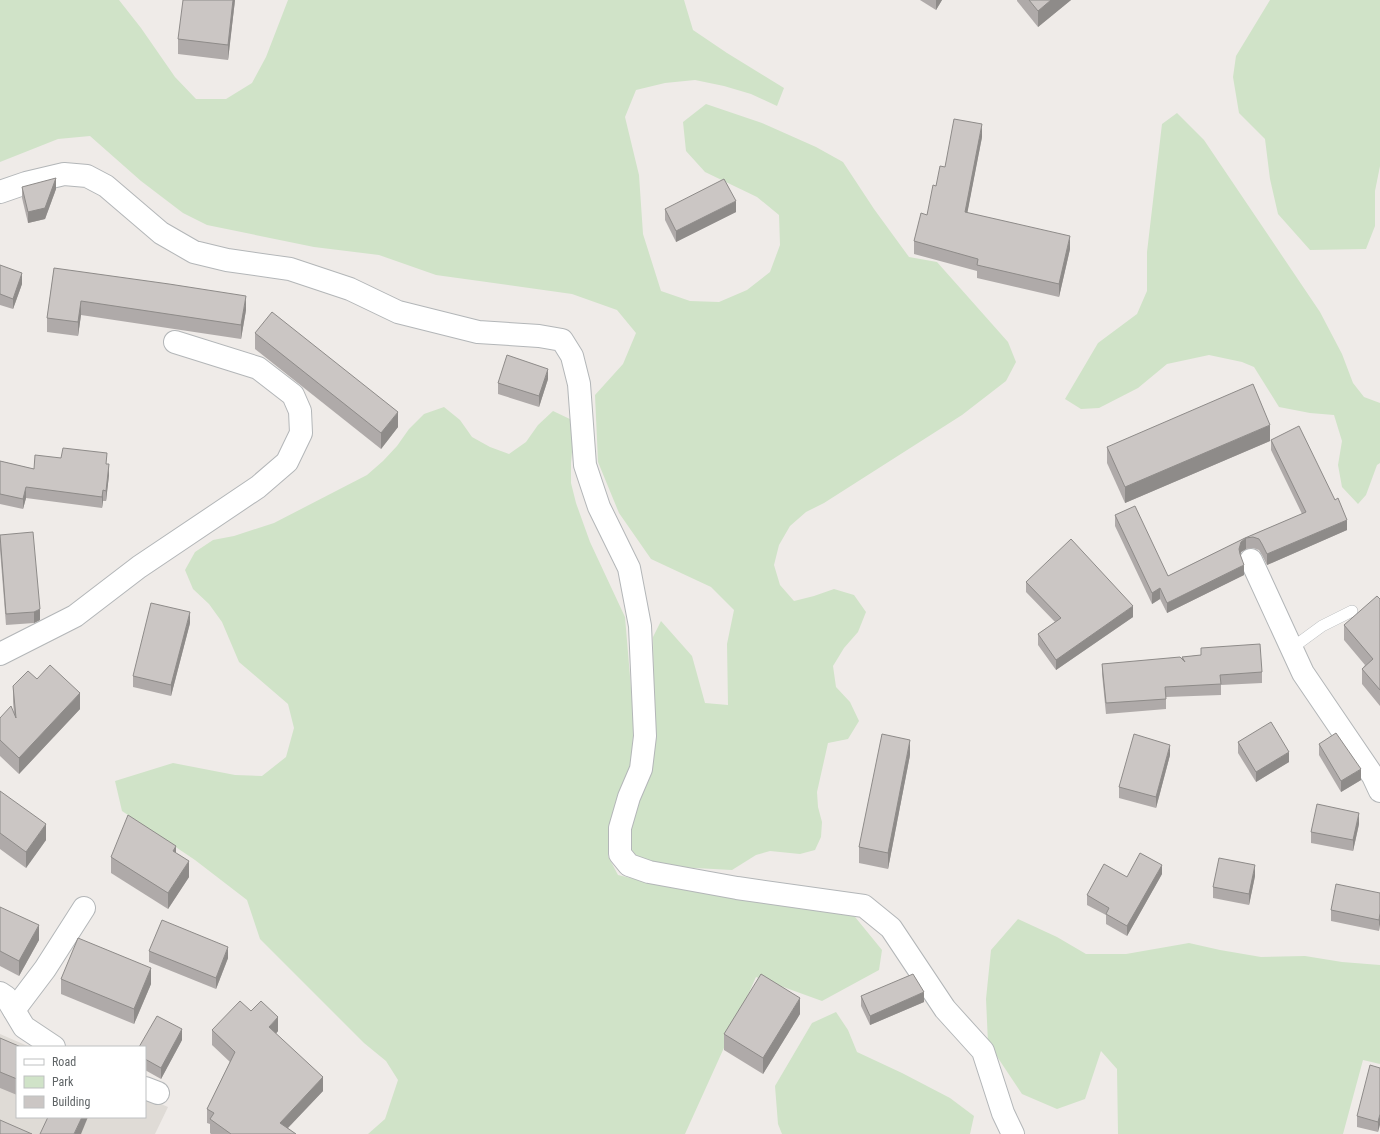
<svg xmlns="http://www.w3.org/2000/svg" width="1380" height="1134" font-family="'Roboto Condensed',sans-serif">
<rect width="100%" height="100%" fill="#efebe8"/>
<path fill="#dfdbd6" d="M0 1034 30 1047H17V1117H145V1097L168 1107 155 1134H0Z"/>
<g fill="#d0e3c8">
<path d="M0 0H119L141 28 175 77 196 99H226L252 83 266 57 288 0H684L693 30 727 53 784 88 777 106 751 94 724 86 695 80 665 83 636 90 625 117 639 175 643 234 661 291 690 301 719 302 747 290 770 272 780 245 779 215 757 197 705 172 686 151 683 122 706 104 762 123 816 147 843 162 874 209 909 257 937 262 1008 342 1016 362 1006 381 962 415 824 503 806 512 790 526 779 545 774 565 780 585 794 601 814 596 834 589 854 595 866 612 858 632 844 648 833 666 836 687 850 702 859 721 848 739 828 743 817 792 818 807 822 822 821 837 815 850 800 854 770 851 756 855 732 870 657 866 639 859 631 849 628 827 651 775 654 735 653 637 661 621 692 656 705 703 728 705 727 644 734 610 711 587 651 559 619 513 598 462 595 395 623 364 636 333 617 310 572 294 436 275 379 255 314 247 207 225 183 213 141 181 90 136 58 139 0 162Z"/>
<path d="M1270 0H1380V166L1375 191V226L1366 249 1310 250 1278 214 1270 179 1265 139 1239 113 1233 77 1236 56Z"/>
<path d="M1177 113 1204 140 1320 312 1342 354 1353 383 1364 397 1380 403V463L1377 465 1366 495 1358 504 1342 487 1338 465 1342 441 1334 415 1310 413 1279 407 1254 367 1242 362 1209 355 1167 364 1138 388 1099 408 1081 409 1065 399 1098 343 1137 314 1147 291V252L1162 124Z"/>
<path d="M444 407 460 420 472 437 490 447 509 454 526 442 538 425 553 411 572 420 573 441 571 463V483L576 503 590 542 625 617 634 724 631 763 622 797 608 830V856L618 875 656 884 851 912 882 950 879 970 822 1001 756 977 685 1134H368L385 1119 398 1080 386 1061 364 1043 260 939 247 900 195 860 122 811 115 781 173 763 235 775 262 776 286 757 294 728 288 704 239 662 222 622 209 604 193 589 185 570 195 552 213 540 234 536 274 523 367 475 383 461 397 446 409 429 424 414Z"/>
<path d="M1018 919 1057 937 1086 954H1126L1189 943 1220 950 1261 957 1305 956 1342 962 1380 965V1064L1363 1060 1343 1134H1118L1117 1069 1101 1051 1085 1099 1057 1109 1022 1094 988 1043 986 999 991 950Z"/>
<path d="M836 1012 848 1030 857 1052 902 1073 950 1098 974 1116 970 1134H782L778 1124 775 1086 812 1023Z"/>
</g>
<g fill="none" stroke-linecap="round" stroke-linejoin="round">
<g stroke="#b3b6b8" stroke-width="12">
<path id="lane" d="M1292 648 1322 626 1352 611"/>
</g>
<g stroke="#b3b6b8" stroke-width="24">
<g id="street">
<path d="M0 192 26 183 64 174 87 176 106 186 161 233 194 252 227 260 290 269 350 289 398 312 478 332 539 336 562 340 572 356 579 384 585 465 599 507 629 568 640 626 645 736 641 769 629 797 620 828V854L629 865 649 872 737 888 864 906 891 928 945 1009 983 1051 1003 1113 1013 1134"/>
<path d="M1251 560 1303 673 1373 776 1380 791"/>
<path d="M0 654 75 616 139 567 258 487 287 462 301 433 300 411 293 395 258 368 175 342"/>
<path d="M0 993 6 997 24 1027 54 1047"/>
<path d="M14 1010 45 969 84 908"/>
<path d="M145 1088 158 1093"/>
</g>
</g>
<use href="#lane" stroke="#fff" stroke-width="11"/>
<use href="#street" stroke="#fff" stroke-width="22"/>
</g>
<g fill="#afaaa9">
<path d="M235 0 228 60 178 54V39Z"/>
<path d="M920 0H942L936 10Z"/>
<path d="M1017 0H1071L1038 27 1017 1Z"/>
<path d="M982 137 967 213 1070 249 1059 297 977 278V271L914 254V241L927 215 936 186 945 167Z"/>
<path d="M22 187 56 189 45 219 28 223 22 198Z"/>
<path d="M665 209 736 212 676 242 665 220Z"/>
<path d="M0 265 22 284 13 309 0 305Z"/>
<path d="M54 268 246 310 241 339 81 315 78 336 47 332V318Z"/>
<path d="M255 333 398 427 381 449 255 349Z"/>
<path d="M548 379 539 407 498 394V383Z"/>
<path d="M1271 440 1347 530 1267 565 1262 555 1259 550 1253 548 1246 549 1241 552 1240 555 1244 575 1167 613 1160 599 1152 604 1115 526V515L1168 576 1245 538 1302 514 1271 450Z"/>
<path d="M1270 441 1125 503 1107 463V447Z"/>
<path d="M0 461 34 469 107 464 109 475 106 501H103L102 508 26 498 23 509 0 504Z"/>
<path d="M0 535 40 620 34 623 6 625 0 550Z"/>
<path d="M1026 582 1133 617 1056 670 1038 645V634L1055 622 1026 592Z"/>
<path d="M1380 599V706L1362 684V669L1365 665 1344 640V625Z"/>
<path d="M190 623 171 696 133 687V676Z"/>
<path d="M1201 648 1262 672V683L1221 685V695L1166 697V709L1106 714 1102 674V664L1182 659V657L1201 655Z"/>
<path d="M37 679 80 709 19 774 0 756V718L14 714 13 702V686Z"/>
<path d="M1238 742 1289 762 1256 782 1238 753Z"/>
<path d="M1319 744 1361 780 1341 792 1319 755Z"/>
<path d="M910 755 888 869 859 863V847Z"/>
<path d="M1170 755 1156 808 1119 798V787Z"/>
<path d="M0 791 46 840 26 868 0 849Z"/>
<path d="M1359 824 1353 851 1311 843V832Z"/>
<path d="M176 853 189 877 168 909 111 873V857Z"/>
<path d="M1162 874 1127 936 1106 924V915L1087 905V895L1127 877Z"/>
<path d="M1255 876 1249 905 1213 898V887Z"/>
<path d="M1380 893 1379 931 1331 921V910Z"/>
<path d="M0 907 39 940 19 976 0 966Z"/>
<path d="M149 951 228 958 216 989 149 962Z"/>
<path d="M61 979 151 984 134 1024 61 994Z"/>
<path d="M861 996 924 1002 870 1025 861 1006Z"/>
<path d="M251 1011 278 1031 276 1034 323 1091 288 1128 296 1134H211L210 1133V1124L207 1123V1109L230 1062 212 1045V1030Z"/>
<path d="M800 1014 763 1074 724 1050V1034Z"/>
<path d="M0 1038 17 1047V1095L0 1088Z"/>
<path d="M182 1040 161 1079 145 1070V1047Z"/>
<path d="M1380 1068 1378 1132 1357 1127V1116Z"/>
</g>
<g fill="#8e8b89">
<path d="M233 0H235L228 60V45Z"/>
<path d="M936 0H942L936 10Z"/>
<path d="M1051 0H1071L1038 27V11Z"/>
<path d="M982 124V137L965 225V212Z"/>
<path d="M56 178V189L45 219 28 223V212Z"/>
<path d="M736 201V212L676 242V231Z"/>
<path d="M1070 236V249L1059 297V284Z"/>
<path d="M22 273V284L13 309V299Z"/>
<path d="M246 296V310L241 339V325Z"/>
<path d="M81 301V315L78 336V322Z"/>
<path d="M548 369V379L539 407V396Z"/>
<path d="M398 412V427L381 449V433Z"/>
<path d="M1270 425V441L1125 503V487Z"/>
<path d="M109 464V475L106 501V491Z"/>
<path d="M26 487V498L23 509V499Z"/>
<path d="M103 490V501L102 508V497Z"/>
<path d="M1347 520V530L1267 565V554Z"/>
<path d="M1246 538V549L1241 552 1239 559V549L1241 542Z"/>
<path d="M1244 565V575L1167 613V603Z"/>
<path d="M1160 588V599L1152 604V593Z"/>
<path d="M1133 606V617L1056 670V660Z"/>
<path d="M40 609V620L34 623V612Z"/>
<path d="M190 612V623L171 696V685Z"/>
<path d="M80 693V709L19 774V758Z"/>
<path d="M910 740V755L888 869V853Z"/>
<path d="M1170 745V755L1156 808V797Z"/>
<path d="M1289 752V762L1256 782V772Z"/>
<path d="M1361 769V780L1341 792V781Z"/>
<path d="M1359 813V824L1353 851V840Z"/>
<path d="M46 824V840L26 868V852Z"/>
<path d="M176 846V861L173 851Z"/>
<path d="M189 861V877L168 909V893Z"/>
<path d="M1162 865V874L1127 936V926Z"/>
<path d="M1255 865V876L1249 905V894Z"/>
<path d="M1380 913V924L1379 931V920Z"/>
<path d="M39 925V940L19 976V961Z"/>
<path d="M228 947V958L216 989V978Z"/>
<path d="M151 968V984L134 1024V1009Z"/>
<path d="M924 992V1002L870 1025V1016Z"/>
<path d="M800 998V1014L763 1074V1058Z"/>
<path d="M278 1017V1031L269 1041V1027Z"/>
<path d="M182 1029V1040L161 1079V1068Z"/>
<path d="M323 1077V1091L282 1134 280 1123Z"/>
<path d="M1380 1114V1125L1378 1132V1122Z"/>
<path d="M82 1117H88L81 1134H74Z"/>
</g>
<g fill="#cbc6c4" stroke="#8e8b89">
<path d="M183 0H233L228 45 178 39Z"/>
<path d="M1029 0H1051L1038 11Z"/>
<path d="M954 119 982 124 965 212 1070 236 1059 284 977 265 978 259 914 241 921 213 927 215 933 185 936 186 940 166 945 167Z"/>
<path d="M56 178 45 208 28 212 22 187Z"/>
<path d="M724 179 736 201 676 231 665 209Z"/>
<path d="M0 265 22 273 13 299 0 294Z"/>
<path d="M54 268 169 284 246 296 241 325 81 301 78 322 47 318Z"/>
<path d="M272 312 398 412 381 433 255 333Z"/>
<path d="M507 355 548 369 539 396 498 383Z"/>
<path d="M1253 384 1270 425 1125 487 1107 447Z"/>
<path d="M1299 426 1335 500 1338 498 1347 520 1267 554 1262 544 1259 539 1253 537 1246 538 1241 542 1239 549 1240 554 1244 565 1167 603 1160 588 1152 593 1115 515 1135 506 1168 576 1245 538 1306 512 1271 440Z"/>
<path d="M63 448 107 453 106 464H109L106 491 103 490 102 497 26 487 23 499 0 494V461L34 469 35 455 61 458Z"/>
<path d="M33 532 40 609 34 612 6 614 0 535Z"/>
<path d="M1071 539 1133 606 1056 660 1038 634 1061 618 1026 582Z"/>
<path d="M1377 596 1380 599V690L1362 669 1373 659 1344 625Z"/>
<path d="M151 603 190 612 171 685 133 676Z"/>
<path d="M1260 644 1262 672 1220 675 1221 684 1165 687 1166 699 1106 703 1102 664 1180 657 1185 662 1182 657 1201 655V648Z"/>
<path d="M50 665 80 693 19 758 0 740V718L11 706 16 718 13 686 28 671 37 679Z"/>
<path d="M1271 722 1289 752 1256 772 1238 742Z"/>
<path d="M1336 733 1361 769 1341 781 1319 744Z"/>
<path d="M882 734 910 740 888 853 859 847Z"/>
<path d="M1134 734 1170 745 1156 797 1119 787Z"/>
<path d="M0 791 46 824 26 852 0 833Z"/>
<path d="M1317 804 1359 813 1353 840 1311 832Z"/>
<path d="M128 815 176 846 173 851 189 861 168 893 111 857Z"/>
<path d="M1140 853 1162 865 1127 926 1106 914 1109 908 1087 895 1104 864 1127 877Z"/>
<path d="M1219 858 1255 865 1249 894 1213 887Z"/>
<path d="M1336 884 1380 893V913L1379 920 1331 910Z"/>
<path d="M0 907 39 925 19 961 0 951Z"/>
<path d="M162 920 228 947 216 978 149 951Z"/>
<path d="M78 938 151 968 134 1009 61 979Z"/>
<path d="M761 974 800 998 763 1058 724 1034Z"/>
<path d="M913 974 924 992 870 1016 861 996Z"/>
<path d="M240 1001 251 1011 261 1001 278 1017 269 1027 323 1077 280 1123 296 1134H231L210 1119 214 1113 207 1109 235 1052 212 1030Z"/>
<path d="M157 1016 182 1029 161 1068 145 1059V1047H139Z"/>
<path d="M0 1038 21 1047H17V1079L0 1072Z"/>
<path d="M1370 1065 1380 1068V1114L1378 1122 1357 1116Z"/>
<path d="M48 1117H82L74 1134H40Z"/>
<path d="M0 1120 32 1134H0Z"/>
</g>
<rect x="16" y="1046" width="130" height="72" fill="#ffffff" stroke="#bfc1c2"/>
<rect x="24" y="1059" width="20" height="6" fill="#ffffff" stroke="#bfc1c2"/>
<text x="52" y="1066" font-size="12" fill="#5f6466">Road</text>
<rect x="24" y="1076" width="20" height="12" fill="#d0e3c8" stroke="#bfc1c2"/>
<text x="52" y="1086" font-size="12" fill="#5f6466">Park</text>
<rect x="24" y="1096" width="20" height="12" fill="#cbc6c4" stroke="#bfc1c2"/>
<text x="52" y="1106" font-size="12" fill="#5f6466">Building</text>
</svg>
